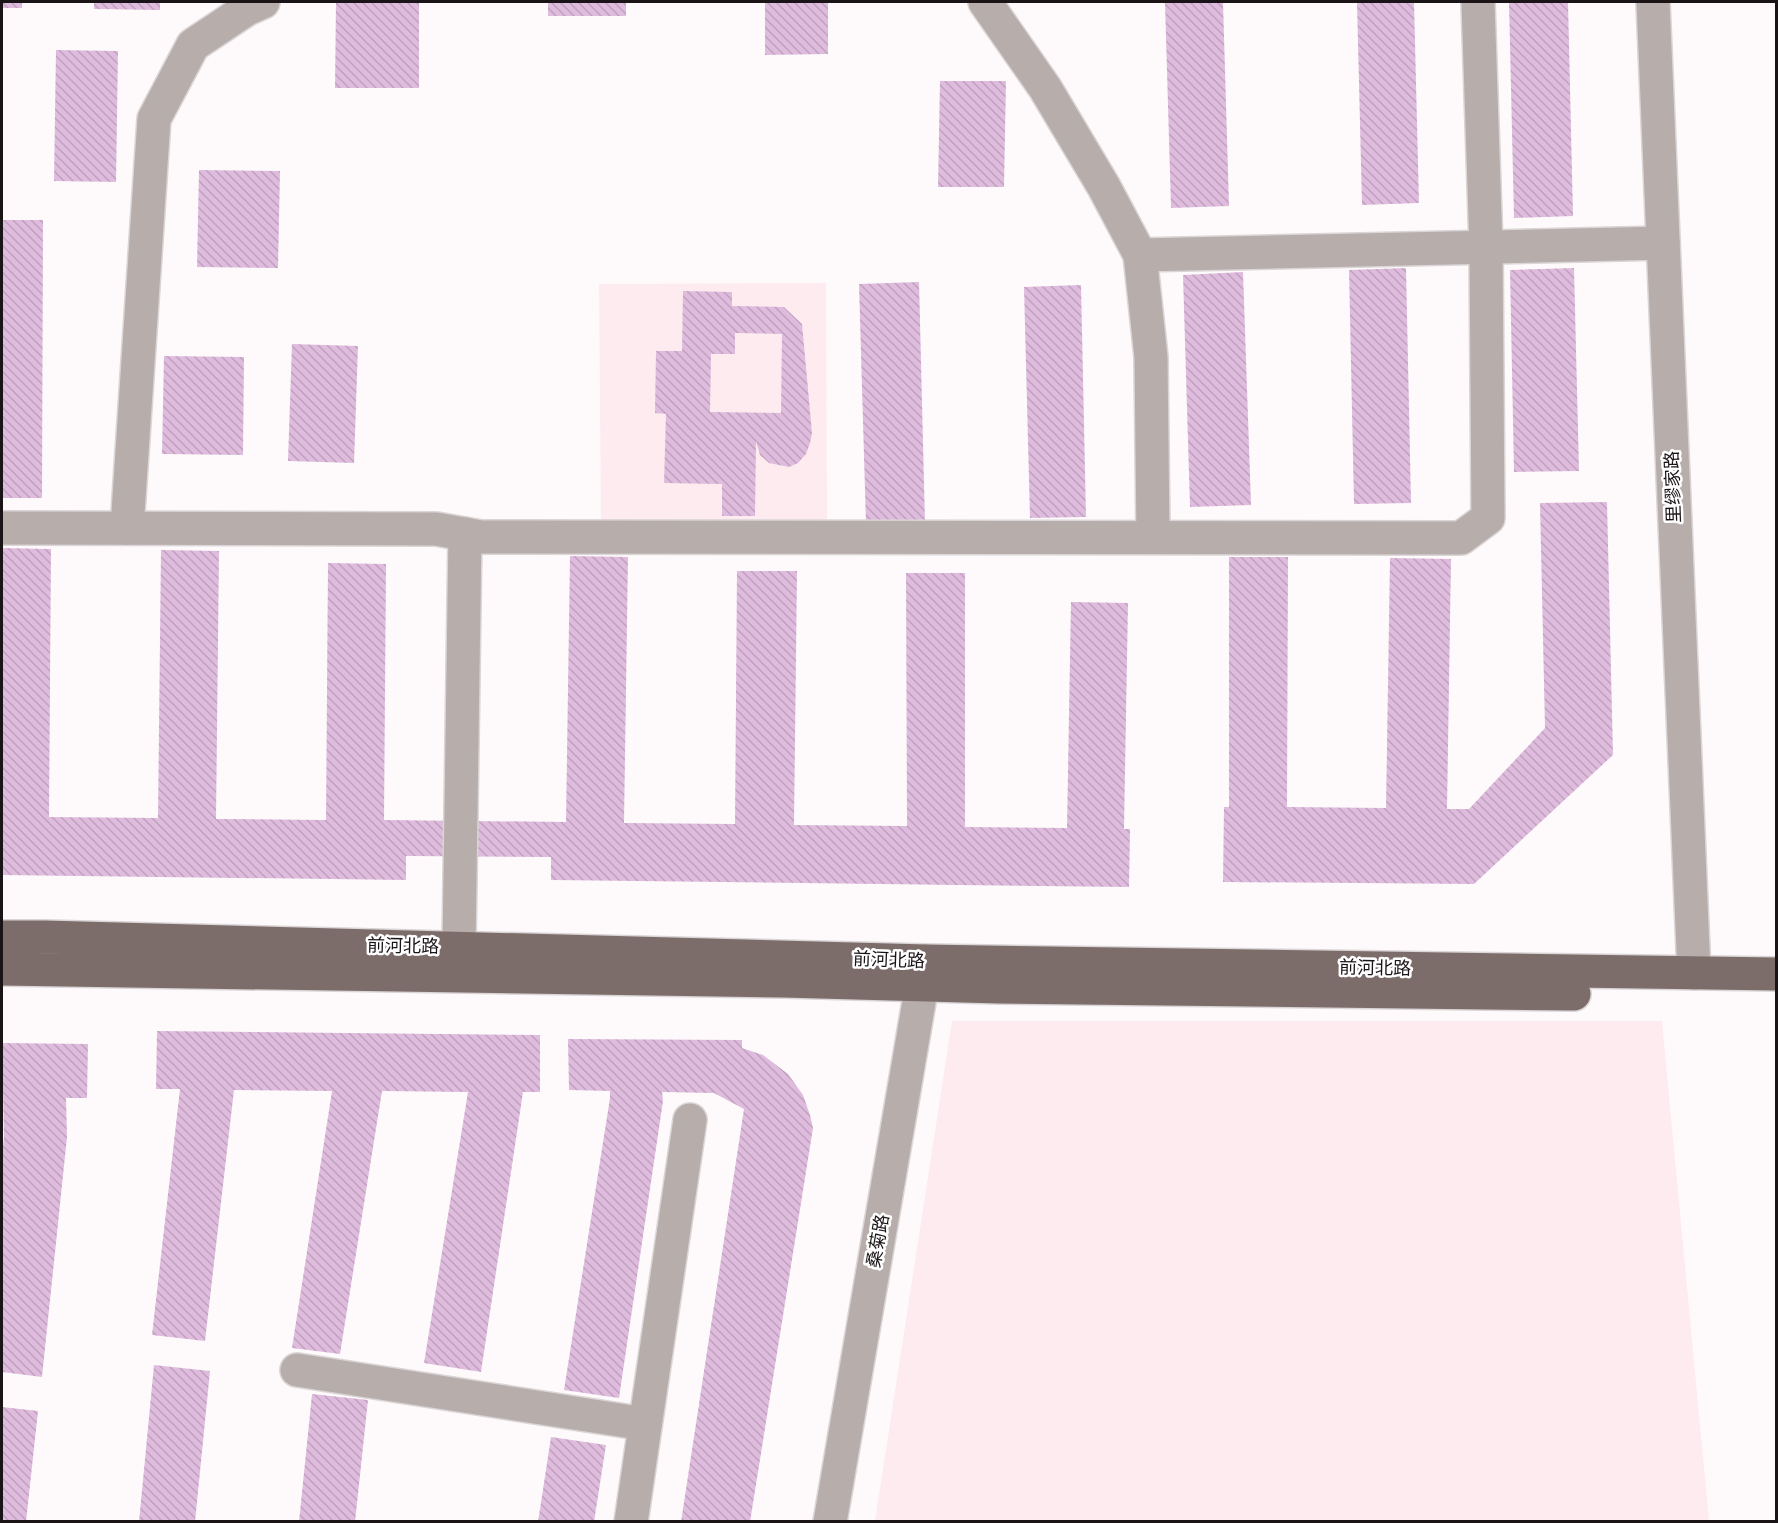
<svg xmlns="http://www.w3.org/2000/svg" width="1778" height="1523" font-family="'PT Sans','Noto Sans SC',sans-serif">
<defs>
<pattern id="building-back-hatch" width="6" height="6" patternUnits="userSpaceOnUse" patternTransform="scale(1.5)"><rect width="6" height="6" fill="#dfbcde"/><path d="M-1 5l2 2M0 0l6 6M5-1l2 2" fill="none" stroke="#bfa1be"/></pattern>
</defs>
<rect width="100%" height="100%" fill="#fefafb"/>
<g fill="#fdebf0">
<path d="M826 283 827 522 601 523 599 284Z"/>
<path d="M952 1021H1662L1709 1521H875Z"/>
</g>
<g fill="url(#building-back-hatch)" fill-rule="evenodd">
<rect x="2" y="2" width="20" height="6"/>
<path d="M94 2H160V10L94 9Z"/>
<path d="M336 2H419V88H335Z"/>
<rect x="548" y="2" width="78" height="14"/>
<path d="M765 2H828V54L765 55Z"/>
<path d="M1165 2H1223L1229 206 1171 208Z"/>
<path d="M1357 2H1414L1419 203 1362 205Z"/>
<path d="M1509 2H1568L1573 216 1514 218Z"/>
<path d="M56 50 118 51 116 182 54 181Z"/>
<path d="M940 81H1006L1004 187H938Z"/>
<path d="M199 170 280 171 278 268 197 267Z"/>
<path d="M2 220H43L42 498H2Z"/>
<path d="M1406 268 1411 503 1354 504 1349 270Z"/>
<path d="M1574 268 1579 471 1514 472 1510 270Z"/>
<path d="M1243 272 1251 505 1190 507 1183 275Z"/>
<path d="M919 282 925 522 866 524 859 284Z"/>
<path d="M1081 285 1086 517 1030 518 1024 287Z"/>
<path d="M683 291 732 292V306L784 307 802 324 812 433 810 443 806 454 798 463 789 467 769 463 760 455 756 441 755 516H722V484L664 483 666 414 655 413 656 351H682ZM735 333 782 334 781 413 710 412 711 354H735Z"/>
<path d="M292 344 358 346 354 463 288 461Z"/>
<path d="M164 356 244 357 243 455 162 454Z"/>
<path d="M1607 502 1613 755 1474 884 1223 882 1224 807H1229V557H1288L1287 807 1386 808 1390 558 1451 559 1447 809H1469L1545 728 1540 503Z"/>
<path d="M2 548 51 549 49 817 158 818 161 550 219 551 216 819 326 820 328 563 386 564 384 820 566 822 570 556 628 557 624 823 735 824 737 571H797L794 825 907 826 906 573H965V827L1067 828 1071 602 1128 603 1124 829H1130L1129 887 551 880V857L406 856V880L2 875Z"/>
<path d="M157 1031 540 1035V1092H523L481 1372 424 1363 468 1092 382 1091 340 1354 292 1348 332 1091 234 1090 205 1341 152 1335 180 1089H156Z"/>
<path d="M568 1039 742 1040V1048L763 1055 788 1074 803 1095 810 1115 813 1128 750 1522H681L744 1109 714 1093 662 1092 663 1101 619 1398 564 1390 610 1098V1091L569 1090Z"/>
<path d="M2 1043 88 1044 87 1098H66L67 1137 42 1377 2 1372V1158L4 1137Z"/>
<path d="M154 1365 210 1371 195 1522H139Z"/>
<path d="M312 1394 368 1400 355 1522H299Z"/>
<path d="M2 1407 38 1411 26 1522H2Z"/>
<path d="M551 1437 606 1445 594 1522H538Z"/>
</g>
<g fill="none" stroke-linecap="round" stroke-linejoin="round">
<g stroke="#dad5d6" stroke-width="36">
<g id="minor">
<path d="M985 2 1045 88 1104 187 1140 255 1151 357 1153 537"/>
<path d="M1653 2 1694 973"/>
<path d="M1140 255 1663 243"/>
<path d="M2 528 436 529 481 537 1461 538 1488 518 1486 247 1478 2"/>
<path d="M127 528 154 119 193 45 247 9 263 2"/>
<path d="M459 947 465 534"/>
<path d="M297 1370 645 1424"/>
<path d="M631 1522 690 1120"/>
<path d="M830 1522 926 961"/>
</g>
</g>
<g stroke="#dad5d6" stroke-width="36">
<g id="major">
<path d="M2 937H45L926 961 1776 974"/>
<path d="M2 969 784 981 999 987 1574 994"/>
</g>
</g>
<use href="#minor" stroke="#b7adab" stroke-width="33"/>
<use href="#major" stroke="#7d6d6a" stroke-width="33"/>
</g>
<g text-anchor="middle" stroke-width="5" stroke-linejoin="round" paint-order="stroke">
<g font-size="18" fill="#1b1416" stroke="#fff">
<text transform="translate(1673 487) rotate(-92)" y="6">里缪家路</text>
<text transform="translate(403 946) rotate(1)" y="6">前河北路</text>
<text transform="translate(889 960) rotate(2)" y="6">前河北路</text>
<text transform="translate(1375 968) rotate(1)" y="6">前河北路</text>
<text transform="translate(878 1241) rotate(-80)" y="6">桑菊路</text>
</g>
</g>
<rect width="1778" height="1523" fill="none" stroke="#1b1416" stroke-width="6"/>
</svg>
